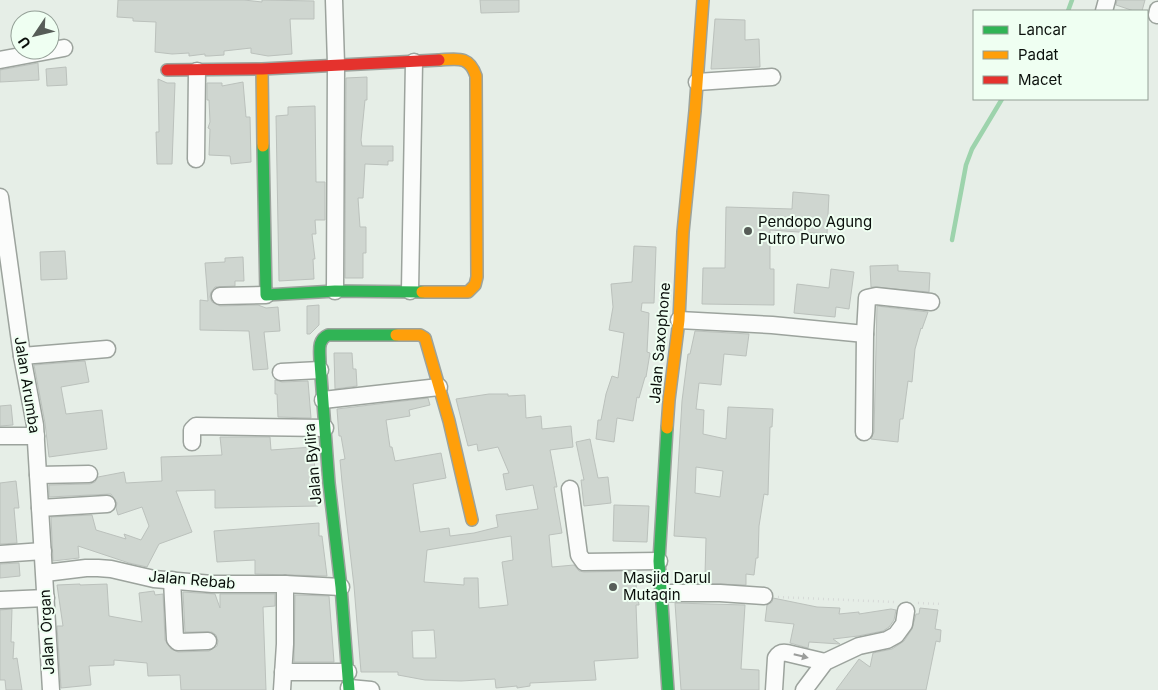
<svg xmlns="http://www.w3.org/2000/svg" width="1158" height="690" font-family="Inter,sans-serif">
<rect width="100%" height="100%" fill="#e6eee7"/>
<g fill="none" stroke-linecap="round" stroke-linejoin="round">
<g stroke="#9dd3ac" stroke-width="4.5">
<path d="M1068 11 1072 0"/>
<path d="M952 240 966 165 972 149 1002 99"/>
</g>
</g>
<g fill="#cfd6d0" stroke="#bbc1bc" fill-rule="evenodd">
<path d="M118 0H244L262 2V0L314 1V19H290L292 54 268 56 251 53V48L224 51V55L209 56H205V54L189 56V53L172 54 155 52 156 22 133 21V18L117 17Z"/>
<path d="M480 0H519V12L481 13Z"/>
<path d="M1117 0H1145L1142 11H1134L1116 5Z"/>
<path d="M715 19 745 20V40L759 39 760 67 711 69Z"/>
<path d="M38 63 39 80 0 82V70Z"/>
<path d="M66 67 67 85 47 86 46 69Z"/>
<path d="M367 77V100H365L361 140 362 146H393V161H388V165L365 164 363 198H358L360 227H366V253H363V278H345L346 78Z"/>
<path d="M158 79 167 83H175L172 164H157L156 132H159Z"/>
<path d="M243 82 246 117H250L251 162 231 164 230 156 209 155 210 129 208 128 210 122 209 100H207V83H222V86Z"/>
<path d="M315 106 316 182H325V220H315L316 234H312L315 259H313L314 279 279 281 276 116 288 115V107Z"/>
<path d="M793 192 829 195 827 234 770 230V269H774V305L702 304 703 268H725L726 207 792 209Z"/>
<path d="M634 246 656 247 654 303H642L641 311 649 313 647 352 650 353 646 377H645L639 398 637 397 633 421 617 418 614 442 596 439 598 420H601L606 394 612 376 618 378 624 333 609 330 613 307 611 284 632 282Z"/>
<path d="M65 251 67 279 41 280 40 252Z"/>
<path d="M243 257 244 281H235V286L215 287 211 292 210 297 212 302 220 306 258 305 266 308 278 307 280 331 264 332 268 369 253 370 249 331 200 330V300L208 301 205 263 225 262V258Z"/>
<path d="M898 265V271L930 273 929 292 871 287 870 266Z"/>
<path d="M831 269 854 272 849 309 836 307 835 317 794 313 797 284 829 288Z"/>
<path d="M319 305V325L310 334H307V306Z"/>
<path d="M877 306 928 312 922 329 921 328 915 349 912 382 908 381 903 419H900L898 442 871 439 874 432Z"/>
<path d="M695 331 749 334 746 356 724 354 721 385 699 383 696 409 704 410 703 434 726 439 728 407 773 409 772 427H770L768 495 764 494 759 526 758 558H756L754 575 746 574V585L693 583V574L705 575 706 538 674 536 682 401 688 354H690ZM696 467 723 471 720 497 695 493Z"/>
<path d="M334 353H352L353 369H356L357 386 335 389Z"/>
<path d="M85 361 89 382 61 387 66 414 102 410 107 449 49 457 45 423 34 365Z"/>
<path d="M275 380 282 382 308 381 311 418 278 417 277 394H275Z"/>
<path d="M489 394H508V396L525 395 526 418 541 416 542 429 571 426 573 447 550 450 557 487H554L562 533 549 535 552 567 574 565 579 571 584 572 634 571 639 605H636L638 658 594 661 596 680 530 683V686L517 688V686L496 688 495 679 461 681 425 680 398 675V672H361L354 586 342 482 340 460 345 459 341 436H339L337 409 428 398 430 405 409 410 410 416 386 420 390 447H392L395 461 441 453 446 478 413 484 420 532 449 528 450 536 474 533 498 527 496 515 538 509 533 485 506 490 503 474 509 473 498 447 478 451 477 444 468 446 456 399ZM511 536 513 560 502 562 508 605 479 608 478 578H464V585L424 582 427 550ZM434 630 436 658H413L412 631Z"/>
<path d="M11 405 13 425 0 426V406Z"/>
<path d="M220 437H270L271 450 313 447 318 506 215 508V490L176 491 192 532 159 544 147 567 129 563 78 546 79 558 53 561 51 517 92 515 96 530 126 539 124 534 141 540 149 526 142 507 118 515 116 508 117 503 111 494 49 497V485L90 484 95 482 98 477 124 472 126 483 162 481 161 457 222 455Z"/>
<path d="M590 439 598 478 608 477 611 503 584 506 581 480H584L576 442Z"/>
<path d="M16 481 19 508H14L17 543 0 544V483Z"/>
<path d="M614 505 649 506 647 542 613 541Z"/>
<path d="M319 523V536H322L327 576 255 574V560L217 562 214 531Z"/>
<path d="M19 563 20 576 0 578V564Z"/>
<path d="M80 584V585L107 584 109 616 142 622 139 593 154 591 155 595 163 594 165 640 171 649 178 652 209 651 217 646 218 641 216 635 212 632H185L183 592 215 594 220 608V594H275V606L263 607 266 690H181L180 675 148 676 147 663 114 660V665L89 666 91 685 61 688 57 626H63L57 585Z"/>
<path d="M295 595 329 596 334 662H294Z"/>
<path d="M773 598 817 607 840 608 839 614 859 612V614L891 609 896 610 894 620 889 627 883 631 858 636 833 639 840 644 809 642 808 648 790 643 794 624 765 621 767 605 772 602Z"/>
<path d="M675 603 745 605 741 669 759 670V690H681Z"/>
<path d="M920 608 938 610 935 629 941 630 940 642 936 641 926 690H836L859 659 870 667 873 653 892 649 904 641 912 629 916 614H919Z"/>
<path d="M12 609 11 642H14L13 659 17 658 22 690H6L5 680H0V610Z"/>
</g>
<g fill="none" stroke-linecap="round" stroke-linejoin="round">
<g stroke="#9ca39d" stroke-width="19">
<g id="street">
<path d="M334 0 336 64 335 291"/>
<path d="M1104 11 1107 0"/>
<path d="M1157 15 1158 10"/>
<path d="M0 60 64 48"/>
<path d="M697 82 772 77"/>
<path d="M196 159 197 71"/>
<path d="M0 197 22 356 35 425 51 690"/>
<path d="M410 291 414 62"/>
<path d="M220 296 266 295"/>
<path d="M679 320 772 325 865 334"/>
<path d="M22 356 107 349"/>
<path d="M281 372 320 370"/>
<path d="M323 400 439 387"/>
<path d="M864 432 865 334 867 298 876 296 931 302"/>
<path d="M0 436H36"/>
<path d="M192 442V430L196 426 325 428"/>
<path d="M38 475 89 474"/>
<path d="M570 489 579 555 584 562 659 561"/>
<path d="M40 508 107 504"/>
<path d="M0 554 43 551"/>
<path d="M45 573 86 568H98L111 569 154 579 212 584H285L341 587"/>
<path d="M172 580 175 639 178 642 208 641"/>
<path d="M662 593H720L764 596"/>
<path d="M0 600 46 598"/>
<path d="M283 672H348"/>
<path d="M349 688 371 690"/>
<path d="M282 690 285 644V584"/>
<path d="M774 690 776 658C779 653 782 652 787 653L825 662"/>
<path d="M804 690 825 662 859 646 887 640 896 635 904 624 906 611"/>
</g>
</g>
<g stroke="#9ca39d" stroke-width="14">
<g id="fast">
<path d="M263 146 266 295 335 291 422 292"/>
<path d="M667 428 659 561 668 690"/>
<path d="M349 690 341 587 329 483 320 362C320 351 317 340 328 335H396"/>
</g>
</g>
<g stroke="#9ca39d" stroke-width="14">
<g id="slow">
<path d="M262 69 263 146"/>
<path d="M422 292H468L475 285 477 277 476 76C469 55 457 59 439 60"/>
<path d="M396 335H420L425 338 449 421 472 520"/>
<path d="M667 428 669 400 679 320 683 232 695 111 703 0"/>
</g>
</g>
<g stroke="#9ca39d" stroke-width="14">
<path id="jam" d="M167 70 262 69 439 60"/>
</g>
<g stroke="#d7dad8" stroke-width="2.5" stroke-dasharray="1 4" stroke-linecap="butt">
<path d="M778 597 895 602"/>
<path d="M918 603 942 604"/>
</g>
<use href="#street" stroke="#fbfcfb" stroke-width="16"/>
<use href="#fast" stroke="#30b455" stroke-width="11"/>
<use href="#slow" stroke="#ff9f0a" stroke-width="11"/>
<use href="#jam" stroke="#e5322d" stroke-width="11"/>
</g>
<defs><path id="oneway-solid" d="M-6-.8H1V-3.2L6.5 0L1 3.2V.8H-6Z" transform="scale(1.25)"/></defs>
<use fill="#9b9d9b" href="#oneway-solid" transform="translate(801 656) rotate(14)"/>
<g fill="#575d58" stroke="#effff2" stroke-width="2">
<circle cx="748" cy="231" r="5"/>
<circle cx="613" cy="587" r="5"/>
</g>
<g text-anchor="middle" stroke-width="4" stroke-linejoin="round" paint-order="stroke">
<g font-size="15" fill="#0a0f0b" stroke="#effff2" text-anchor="start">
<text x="758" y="227">Pendopo Agung<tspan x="758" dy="17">Putro Purwo</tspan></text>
<text x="623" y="583">Masjid Darul<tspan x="623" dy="17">Mutaqin</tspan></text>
</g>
<g font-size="15" fill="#0a0f0b" stroke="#effff2">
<text transform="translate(660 343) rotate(-85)" y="5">Jalan Saxophone</text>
<text transform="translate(27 385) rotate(81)" y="5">Jalan Arumba</text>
<text transform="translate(313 464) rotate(-95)" y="5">Jalan Bylira</text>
<text transform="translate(192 580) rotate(5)" y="5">Jalan Rebab</text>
<text transform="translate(47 632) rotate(-93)" y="5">Jalan Organ</text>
</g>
</g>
<rect x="973" y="10" width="175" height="90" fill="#effff2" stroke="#939f96"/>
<rect x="983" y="26" width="25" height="8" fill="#30b455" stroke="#939f96"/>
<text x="1018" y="35" font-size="15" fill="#0a0f0b">Lancar</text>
<rect x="983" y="51" width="25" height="8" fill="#ff9f0a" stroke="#939f96"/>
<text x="1018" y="60" font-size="15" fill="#0a0f0b">Padat</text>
<rect x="983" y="76" width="25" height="8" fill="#e5322d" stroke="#939f96"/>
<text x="1018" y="85" font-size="15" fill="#0a0f0b">Macet</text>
<g transform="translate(35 35) rotate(235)"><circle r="24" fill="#effff2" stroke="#939f96"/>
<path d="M0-4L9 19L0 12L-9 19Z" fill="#575d58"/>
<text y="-8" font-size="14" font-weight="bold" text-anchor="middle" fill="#0a0f0b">U</text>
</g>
</svg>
